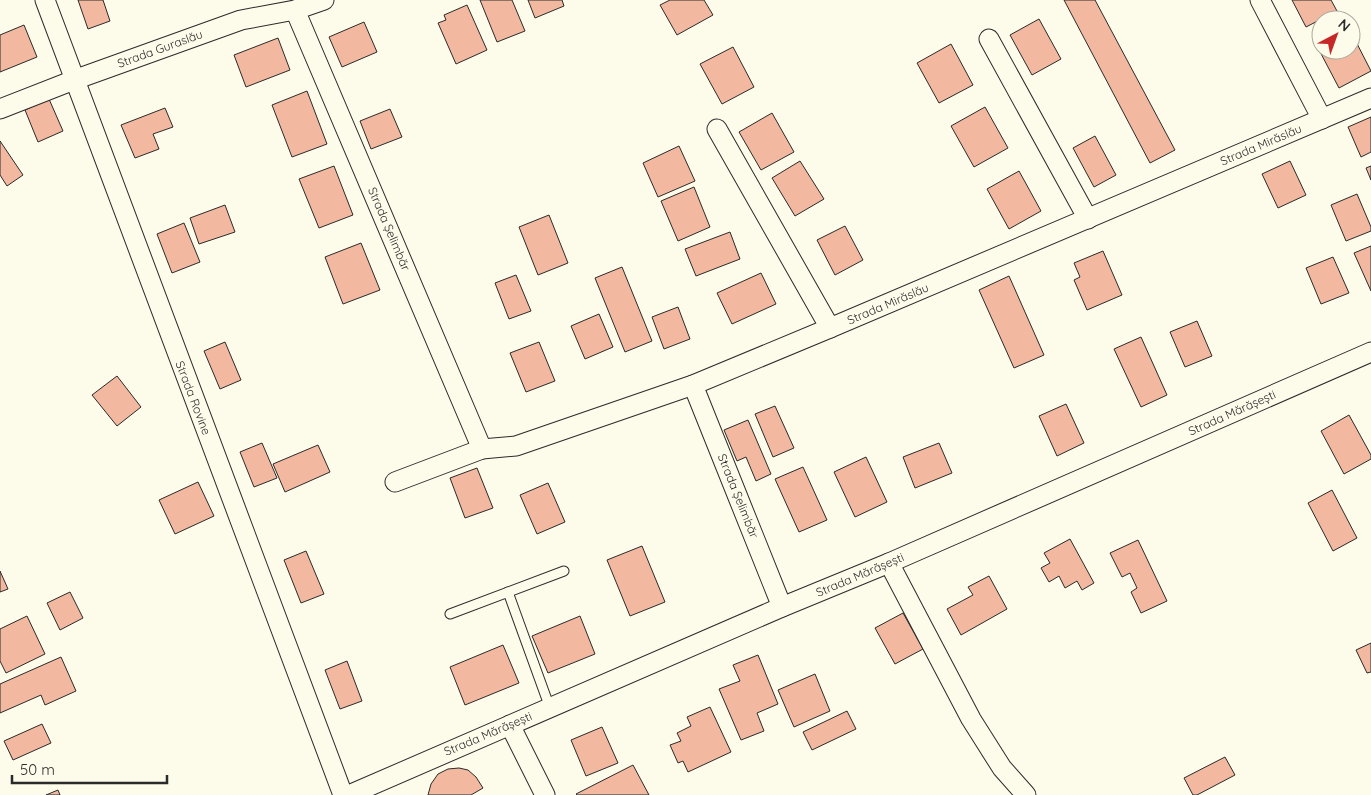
<svg xmlns="http://www.w3.org/2000/svg" width="1371" height="795" font-family="Quicksand,sans-serif">
<rect width="100%" height="100%" fill="#fdfbea"/>
<g fill="#f2b8a0" stroke="#2b2b2b">
<path d="M78 0H103L110 21 88 29Z"/>
<path d="M480 0H512L525 31 497 42Z"/>
<path d="M528 0H562L564 6 535 18Z"/>
<path d="M670 0H704L713 15 677 35 660 5Z"/>
<path d="M1064 0H1095L1175 150 1150 163Z"/>
<path d="M1292 0H1331L1337 11 1306 27Z"/>
<path d="M467 5 487 50 456 64 438 23 446 20 444 15Z"/>
<path d="M1039 19 1061 59 1032 75 1010 35Z"/>
<path d="M364 22 377 52 342 67 329 37Z"/>
<path d="M24 25 37 57 0 72V35Z"/>
<path d="M1351 32 1371 71 1339 88 1318 48 1321 46V50H1351Z"/>
<path d="M278 38 290 70 246 87 234 55Z"/>
<path d="M951 44 973 85 939 103 917 63Z"/>
<path d="M733 47 754 87 722 104 700 64Z"/>
<path d="M307 91 327 144 292 157 272 105Z"/>
<path d="M49 99 63 131 38 142 25 110Z"/>
<path d="M985 107 1008 148 974 167 951 126Z"/>
<path d="M165 108 173 127 153 134 159 149 135 158 121 125Z"/>
<path d="M390 109 402 137 371 149 360 121Z"/>
<path d="M772 113 794 152 761 170 739 132Z"/>
<path d="M1371 117V152L1361 157 1348 127Z"/>
<path d="M1095 136 1116 175 1094 187 1073 148Z"/>
<path d="M0 141 23 175 7 186 0 175Z"/>
<path d="M679 146 695 181 658 197 643 163Z"/>
<path d="M800 161 824 199 795 216 772 178Z"/>
<path d="M1290 161 1306 195 1278 208 1262 174Z"/>
<path d="M334 166 353 215 319 228 299 179Z"/>
<path d="M1371 166V180L1366 168Z"/>
<path d="M1019 171 1041 211 1009 229 987 189Z"/>
<path d="M694 187 710 227 678 241 661 201Z"/>
<path d="M1357 194 1371 227V231L1346 241 1331 205Z"/>
<path d="M225 205 235 232 199 244 190 218Z"/>
<path d="M549 215 568 263 538 275 519 227Z"/>
<path d="M184 223 200 262 172 273 157 234Z"/>
<path d="M845 226 863 260 835 275 817 240Z"/>
<path d="M730 232 740 259 696 276 685 249Z"/>
<path d="M361 243 380 290 343 304 325 257Z"/>
<path d="M1371 246V291L1354 253Z"/>
<path d="M1103 251 1122 295 1087 310 1074 280 1080 277 1074 263Z"/>
<path d="M1333 257 1349 293 1321 304 1306 268Z"/>
<path d="M622 267 652 341 625 352 595 278Z"/>
<path d="M761 273 776 304 732 324 717 293Z"/>
<path d="M516 275 531 311 509 319 495 283Z"/>
<path d="M1009 276 1044 355 1014 368 979 290Z"/>
<path d="M678 307 690 339 664 349 652 317Z"/>
<path d="M599 314 613 347 585 359 571 326Z"/>
<path d="M1197 321 1212 356 1185 367 1170 332Z"/>
<path d="M1141 337 1167 395 1141 407 1114 349Z"/>
<path d="M225 342 241 380 220 389 204 351Z"/>
<path d="M539 342 555 381 526 392 510 353Z"/>
<path d="M117 376 141 407 117 426 92 395Z"/>
<path d="M1066 404 1084 443 1057 456 1039 416Z"/>
<path d="M775 406 794 448 773 457 755 414Z"/>
<path d="M1349 415 1371 455V459L1344 474 1321 431Z"/>
<path d="M748 420 771 474 756 481 746 457 737 461 724 430Z"/>
<path d="M262 443 277 478 254 487 240 452Z"/>
<path d="M939 443 952 473 915 488 903 457Z"/>
<path d="M318 445 330 472 285 492 273 464Z"/>
<path d="M866 457 887 502 855 517 834 472Z"/>
<path d="M803 467 827 520 799 532 775 479Z"/>
<path d="M477 468 493 508 465 518 450 478Z"/>
<path d="M198 482 214 516 175 534 159 500Z"/>
<path d="M548 483 565 522 537 534 520 495Z"/>
<path d="M1332 490 1357 538 1333 551 1308 503Z"/>
<path d="M1070 539 1094 583 1082 590 1077 581 1065 588 1059 576 1049 582 1041 568 1050 563 1044 553Z"/>
<path d="M1138 540 1167 601 1141 613 1131 592 1137 588 1130 573 1122 577 1110 553Z"/>
<path d="M642 546 665 602 630 616 607 560Z"/>
<path d="M306 551 324 594 301 603 284 560Z"/>
<path d="M0 571 8 589 0 592Z"/>
<path d="M989 576 1007 609 961 635 947 609 973 595 968 587Z"/>
<path d="M70 592 83 618 60 630 47 603Z"/>
<path d="M903 613 923 649 895 664 875 628Z"/>
<path d="M27 616 45 654 6 673 0 661V629Z"/>
<path d="M580 616 595 654 548 673 532 636Z"/>
<path d="M1371 643V672L1367 673 1356 650Z"/>
<path d="M503 645 519 683 465 705 450 667Z"/>
<path d="M758 655 778 704 757 713 764 731 741 740 719 689 740 681 733 665Z"/>
<path d="M61 657 76 691 45 705 41 695 0 713V684Z"/>
<path d="M347 661 362 701 340 709 325 670Z"/>
<path d="M815 674 830 711 794 727 778 690Z"/>
<path d="M710 707 731 752 688 772 683 761 678 763 670 745 681 741 677 733 691 726 687 717Z"/>
<path d="M847 711 856 729 812 750 803 732Z"/>
<path d="M42 724 51 743 13 760 4 741Z"/>
<path d="M602 727 618 763 586 776 571 740Z"/>
<path d="M1225 757 1235 775 1197 795H1193L1184 778Z"/>
<path d="M633 765 649 795H577L576 794Z"/>
<path d="M459 768 468 770 476 777 483 788 471 795H428L431 784 438 774 448 769Z"/>
<path d="M58 790 60 795H46Z"/>
</g>
<g fill="none" stroke-linecap="round" stroke-linejoin="round">
<g stroke="#2b2b2b" stroke-width="11">
<g id="lane">
<path d="M508 592 550 708"/>
<path d="M450 614 564 571"/>
</g>
</g>
<g stroke="#2b2b2b" stroke-width="21">
<g id="street">
<path d="M45 0 343 795"/>
<path d="M1260 0 1322 119"/>
<path d="M295 10 482 449"/>
<path d="M989 39 1088 219"/>
<path d="M0 109 74 80 241 20 295 10 324 0"/>
<path d="M717 129 830 328"/>
<path d="M693 385 782 607"/>
<path d="M395 482 482 449 516 446 693 385 830 328 1371 98"/>
<path d="M889 563 971 719 1002 768 1026 795"/>
<path d="M510 725 545 795"/>
<path d="M349 795 782 607 889 563 1371 352"/>
</g>
</g>
<use href="#lane" stroke="#fdfbea" stroke-width="9"/>
<use href="#street" stroke="#fdfbea" stroke-width="19"/>
</g>
<g text-anchor="middle" stroke-width="4" stroke-linejoin="round" paint-order="stroke">
<g font-size="12" fill="#2b2b2b" stroke="#fdfbea">
<text transform="translate(160 49) rotate(-20)" y="4">Strada Guraslău</text>
<text transform="translate(1261 145) rotate(-23)" y="4">Strada Mirăslău</text>
<text transform="translate(389 229) rotate(67)" y="4">Strada Șelimbăr</text>
<text transform="translate(888 304) rotate(-23)" y="4">Strada Mirăslău</text>
<text transform="translate(193 398) rotate(69)" y="4">Strada Rovine</text>
<text transform="translate(1232 413) rotate(-24)" y="4">Strada Mărășești</text>
<text transform="translate(738 496) rotate(68)" y="4">Strada Șelimbăr</text>
<text transform="translate(860 575) rotate(-23)" y="4">Strada Mărășești</text>
<text transform="translate(488 734) rotate(-23)" y="4">Strada Mărășești</text>
</g>
</g>
<g transform="translate(1336 35) rotate(41)"><circle r="24" fill="#fdfbea" stroke="#a9a89e"/>
<path d="M0-4L9 19L0 12L-9 19Z" fill="#c62828"/>
<text y="-8" font-size="14" font-weight="bold" text-anchor="middle" fill="#2b2b2b">N</text>
</g>
<path d="M12 775v8h155v-8" fill="none" stroke="#2b2b2b" stroke-width="2.5"/>
<text x="20" y="775" font-size="15" fill="#2b2b2b" stroke="#fdfbea" stroke-width="4" paint-order="stroke">50 m</text>
</svg>
